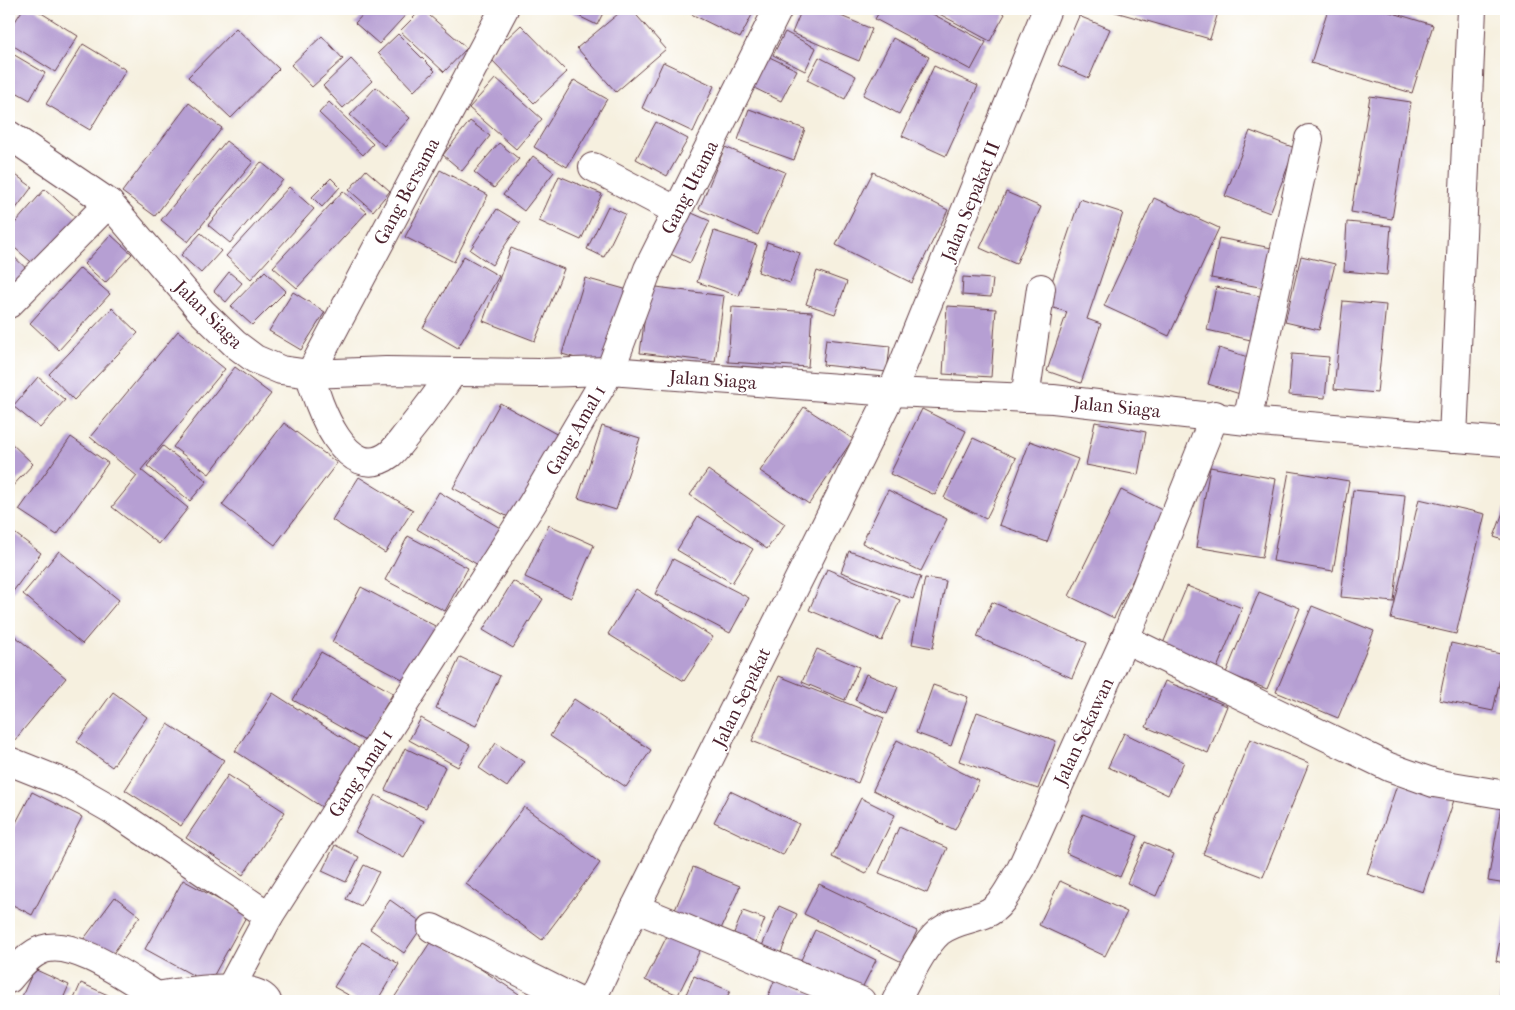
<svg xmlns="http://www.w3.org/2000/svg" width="1515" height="1010" font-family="'IM FELL French Canon',serif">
<rect width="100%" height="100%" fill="#fff"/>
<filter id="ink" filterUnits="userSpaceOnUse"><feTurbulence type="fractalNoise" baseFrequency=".02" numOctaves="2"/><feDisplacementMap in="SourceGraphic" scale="10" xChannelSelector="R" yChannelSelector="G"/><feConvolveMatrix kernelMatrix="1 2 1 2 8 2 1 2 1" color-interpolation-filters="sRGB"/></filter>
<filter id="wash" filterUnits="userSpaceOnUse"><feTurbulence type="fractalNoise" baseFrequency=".0096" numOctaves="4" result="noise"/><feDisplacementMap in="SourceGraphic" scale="20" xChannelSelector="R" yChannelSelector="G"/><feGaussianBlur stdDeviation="1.12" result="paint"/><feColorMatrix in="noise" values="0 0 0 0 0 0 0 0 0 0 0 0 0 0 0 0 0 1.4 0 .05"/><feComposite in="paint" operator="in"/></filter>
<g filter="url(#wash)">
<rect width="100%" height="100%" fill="#f6f0df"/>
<g id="blocks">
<g fill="#b69fd3">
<path d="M23 9H35L78 36 55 72 9 43V31Z"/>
<path d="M368 9H411L379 44 355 23Z"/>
<path d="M422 9 467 48 444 72 400 31Z"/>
<path d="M564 9H605L597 25Z"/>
<path d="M624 9H631L666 49 616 92 577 48Z"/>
<path d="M681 9H755L740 38Z"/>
<path d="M802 9H824L872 29 859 61 792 33Z"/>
<path d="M881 9H923L986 42 971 70 875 19Z"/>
<path d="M930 9H994L1005 14 990 41Z"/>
<path d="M1105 9H1219L1210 39Z"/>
<path d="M1328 9H1380L1433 25 1412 93 1311 63Z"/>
<path d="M1079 16 1110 29 1089 78 1058 65Z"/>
<path d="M521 25 567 72 534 103 488 56Z"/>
<path d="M236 28 279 69 231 118 188 77Z"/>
<path d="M785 32 816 48 805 71 773 55Z"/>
<path d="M398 34 435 71 414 91 378 53Z"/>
<path d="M322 36 343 59 312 87 291 65Z"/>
<path d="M893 38 929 57 899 114 863 95Z"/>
<path d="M83 44 126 70 90 130 46 104Z"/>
<path d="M11 53 45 73 30 100 9 88V56Z"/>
<path d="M763 54 797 70 781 101 748 85Z"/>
<path d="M819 57 856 76 845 99 807 80Z"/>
<path d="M351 59 372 81 343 108 323 86Z"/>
<path d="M663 62 714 86 693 132 642 108Z"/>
<path d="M934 66 978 86 946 156 902 136Z"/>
<path d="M496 78 542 119 516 149 469 108Z"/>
<path d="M574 80 607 99 567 167 534 147Z"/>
<path d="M376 87 410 118 384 146 350 115Z"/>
<path d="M1370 96 1411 102 1392 219 1351 212Z"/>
<path d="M329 102 373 144 363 155 319 113Z"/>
<path d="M189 103 222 128 155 216 122 192Z"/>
<path d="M749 109 805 129 794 160 738 140Z"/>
<path d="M470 121 490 136 462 171 443 155Z"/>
<path d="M656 122 688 139 667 176 636 159Z"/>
<path d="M1250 131 1295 148 1270 213 1225 196Z"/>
<path d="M226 141 253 162 188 242 161 220Z"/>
<path d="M499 143 519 159 494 188 474 172Z"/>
<path d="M725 147 785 172 758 235 699 209Z"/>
<path d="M533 156 554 172 524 211 503 195Z"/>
<path d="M261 162 283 180 230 243 208 225Z"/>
<path d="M9 170 32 187 9 218Z"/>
<path d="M366 170 390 191 373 211 349 190Z"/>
<path d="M440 170 488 195 454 262 405 237Z"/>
<path d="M873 172 948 210 912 283 836 245Z"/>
<path d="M559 176 602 194 581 240 539 221Z"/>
<path d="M331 178 340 187 322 207 312 197Z"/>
<path d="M289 187 314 209 251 279 226 256Z"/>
<path d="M45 189 79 220 37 267 9 243V230Z"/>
<path d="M343 191 367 212 297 288 273 267Z"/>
<path d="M1006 192 1041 207 1016 264 980 248Z"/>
<path d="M1154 198 1219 228 1169 336 1104 306Z"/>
<path d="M1080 199 1123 213 1087 319 1101 324 1081 383 1047 371 1067 312 1044 305Z"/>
<path d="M608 206 625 214 604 257 587 249Z"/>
<path d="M497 209 520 223 492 265 470 250Z"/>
<path d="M685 210 710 221 690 263 666 252Z"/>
<path d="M1347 222 1391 226 1387 275 1344 271Z"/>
<path d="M714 231 757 245 739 296 697 282Z"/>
<path d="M201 233 221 251 201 273 181 255Z"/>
<path d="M111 235 132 254 105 283 84 264Z"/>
<path d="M1219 238 1277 249 1270 289 1211 278Z"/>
<path d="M767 242 800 253 790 283 758 272Z"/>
<path d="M511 248 564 269 535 341 483 321Z"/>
<path d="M9 252 33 275 9 301Z"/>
<path d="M464 256 499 276 458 348 423 328Z"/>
<path d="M1301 256 1335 264 1319 330 1285 322Z"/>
<path d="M80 268 110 294 59 350 30 323Z"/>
<path d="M265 271 286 291 252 325 231 306Z"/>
<path d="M817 271 847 282 835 314 806 304Z"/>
<path d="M229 272 242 283 226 302 214 291Z"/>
<path d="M963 277 993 279 991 297 962 295Z"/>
<path d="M585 278 628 290 606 367 562 354Z"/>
<path d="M649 286 724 296 715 362 640 353Z"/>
<path d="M1216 287 1264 297 1255 341 1207 330Z"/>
<path d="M293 292 325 312 301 350 269 331Z"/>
<path d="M1343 301 1386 305 1377 393 1334 389Z"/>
<path d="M947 306 996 309 991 377 943 374Z"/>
<path d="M732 307 812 312 808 367 728 362Z"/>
<path d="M112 308 138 333 74 400 49 374Z"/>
<path d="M178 331 225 369 141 470 188 508 159 544 112 507 137 476 90 437Z"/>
<path d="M826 339 890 346 887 372 823 365Z"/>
<path d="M1219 348 1251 358 1240 394 1208 384Z"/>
<path d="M1292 354 1329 357 1325 398 1289 395Z"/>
<path d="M235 367 271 394 209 474 173 447Z"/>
<path d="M38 377 65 400 40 428 13 406Z"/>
<path d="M500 403 560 436 514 520 453 488Z"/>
<path d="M804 407 853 439 809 504 760 471Z"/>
<path d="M922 409 966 431 935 495 890 474Z"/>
<path d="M1095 422 1146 432 1138 475 1086 465Z"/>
<path d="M284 423 337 463 275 545 222 505Z"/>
<path d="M602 426 640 438 616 510 578 498Z"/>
<path d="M71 437 108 463 57 535 19 510Z"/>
<path d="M973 438 1016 458 986 519 944 498Z"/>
<path d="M9 441 33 464 9 490Z"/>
<path d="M1030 441 1078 459 1047 542 999 525Z"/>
<path d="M163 446 207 481 190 501 147 466Z"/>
<path d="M1210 467 1276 479 1262 558 1196 547Z"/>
<path d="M708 470 785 524 767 549 690 495Z"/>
<path d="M1289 471 1349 481 1333 571 1273 561Z"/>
<path d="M359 477 413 510 385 553 332 520Z"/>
<path d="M888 490 947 519 921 571 862 543Z"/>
<path d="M1121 490 1166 512 1114 618 1069 596Z"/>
<path d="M1353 490 1405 495 1394 602 1341 597Z"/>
<path d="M439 492 507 532 485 569 417 529Z"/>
<path d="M1419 499 1485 514 1456 634 1391 619Z"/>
<path d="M1506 504V541L1494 537Z"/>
<path d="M698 516 753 549 732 583 677 550Z"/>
<path d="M549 525 594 545 571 598 525 577Z"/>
<path d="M9 529 41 553 9 597Z"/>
<path d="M408 536 468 568 445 611 385 580Z"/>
<path d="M59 551 119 600 82 644 23 594Z"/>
<path d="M849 551 921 577 913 599 841 572Z"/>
<path d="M673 559 749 598 730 633 655 594Z"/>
<path d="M827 569 900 600 882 641 809 610Z"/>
<path d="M925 578 946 581 933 648 912 644Z"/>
<path d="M513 581 543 599 513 648 483 630Z"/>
<path d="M1187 586 1242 608 1217 668 1162 646Z"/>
<path d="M361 587 439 628 410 683 332 642Z"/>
<path d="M636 589 713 637 684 681 608 634Z"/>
<path d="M1259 592 1300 608 1267 689 1226 673Z"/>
<path d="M992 602 1087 643 1072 678 977 637Z"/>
<path d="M1312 606 1374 631 1338 718 1276 692Z"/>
<path d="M15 636 66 678 14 741 9 737V644Z"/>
<path d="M1451 643 1505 655 1493 711 1439 700Z"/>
<path d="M817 649 859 667 845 700 802 682Z"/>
<path d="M321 652 393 693 365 741 293 700Z"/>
<path d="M460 657 500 676 476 726 436 708Z"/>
<path d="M866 674 898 687 887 714 855 700Z"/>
<path d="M779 676 884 718 858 783 752 741Z"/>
<path d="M1165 681 1227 706 1208 753 1146 727Z"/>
<path d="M933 685 968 697 951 746 916 733Z"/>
<path d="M113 692 147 717 112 767 77 742Z"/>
<path d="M273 693 363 751 325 809 235 751Z"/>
<path d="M574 699 651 750 626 787 550 736Z"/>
<path d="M977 712 1056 741 1038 789 959 761Z"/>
<path d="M421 718 470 745 458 767 409 740Z"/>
<path d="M168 724 224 760 181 826 125 790Z"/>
<path d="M1124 733 1184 762 1168 795 1108 767Z"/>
<path d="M1250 739 1309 763 1263 877 1203 854Z"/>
<path d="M897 740 979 781 955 830 873 790Z"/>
<path d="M496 743 524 762 507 787 479 768Z"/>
<path d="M405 748 445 767 426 808 385 790Z"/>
<path d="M228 775 285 812 243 875 186 838Z"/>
<path d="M1398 782 1454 800 1423 892 1367 874Z"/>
<path d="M730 791 799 824 783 855 714 822Z"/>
<path d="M32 792 82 817 32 915 9 903V836Z"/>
<path d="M375 795 424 821 404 858 355 832Z"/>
<path d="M861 798 895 815 866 874 832 857Z"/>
<path d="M524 807 600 863 542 940 466 884Z"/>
<path d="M1501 807H1506V884L1488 881Z"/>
<path d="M1083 814 1138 836 1120 877 1066 853Z"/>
<path d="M899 827 947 848 927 893 879 873Z"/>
<path d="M1145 842 1174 854 1156 896 1127 883Z"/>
<path d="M335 845 359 857 346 882 322 871Z"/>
<path d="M364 865 379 872 361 906 346 899Z"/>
<path d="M693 867 740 886 718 936 672 917Z"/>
<path d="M183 880 247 915 209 984 145 949Z"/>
<path d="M1060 881 1127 912 1105 956 1039 925Z"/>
<path d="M819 884 917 931 902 962 804 914Z"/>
<path d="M115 897 140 916 109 959 83 940Z"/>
<path d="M390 900 424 924 404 953 370 929Z"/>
<path d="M779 906 797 914 778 960 759 953Z"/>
<path d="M743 911 765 919 751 954 729 945Z"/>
<path d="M1505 916H1506V964L1496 961Z"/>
<path d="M815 930 876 960 861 990 801 960Z"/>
<path d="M669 932 701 948 678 995 645 980Z"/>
<path d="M433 938 519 994 514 1001H392Z"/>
<path d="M362 942 399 964 377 1001H359L334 987Z"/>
<path d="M34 969 69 985 62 1001H20Z"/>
<path d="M1505 969 1506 1001H1499Z"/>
<path d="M694 976 730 991 725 1001H683Z"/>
<path d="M775 979 832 1001H766Z"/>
<path d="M81 983 108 995 105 1001H73Z"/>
</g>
</g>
</g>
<g filter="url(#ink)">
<use href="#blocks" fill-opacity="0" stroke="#643e46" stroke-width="1"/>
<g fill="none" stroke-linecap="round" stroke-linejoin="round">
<g stroke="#643e46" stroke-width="30">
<g id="minor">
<path d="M9 135 109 203 202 312 235 344 255 359 281 370 310 374 386 371 539 373 610 371 892 392 1053 399 1247 421 1506 442"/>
<path d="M593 167 677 211"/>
<path d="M9 304 109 203"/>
<path d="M453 372C438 394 423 414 407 434 402 440 396 449 390 454 347 487 317 404 310 374L504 9"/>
<path d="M1025 398 1041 288"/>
<path d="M1247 421 1309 139"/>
<path d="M1453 438 1472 9"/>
<path d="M1125 639 1389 767 1434 783 1506 795"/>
<path d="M9 761 69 785 111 809 269 916 532 504 610 371 648 269 778 9"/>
<path d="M635 908 861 1001"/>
<path d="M432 928 578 1001"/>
<path d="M9 979C18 968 30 953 44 949 75 939 130 980 157 996L155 1001"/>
<path d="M230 989 269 916"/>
<path d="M157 996C179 992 254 979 267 1001"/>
<path d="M591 1001 635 908 892 392 1047 9"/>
<path d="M896 1001C907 981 922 947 939 932 953 921 969 920 985 914 1002 908 1012 883 1021 869L1125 639 1215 415"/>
</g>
</g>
<use href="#minor" stroke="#fff" stroke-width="28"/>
</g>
</g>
<g text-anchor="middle" stroke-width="4" stroke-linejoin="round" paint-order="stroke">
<g font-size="19" fill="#4a1f2b" stroke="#fff">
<text transform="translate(689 187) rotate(-63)" y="7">Gang Utama</text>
<text transform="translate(406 191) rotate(-62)" y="7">Gang Bersama</text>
<text transform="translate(970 201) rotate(-68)" y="7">Jalan Sepakat II</text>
<text transform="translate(209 314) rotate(45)" y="7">Jalan Siaga</text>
<text transform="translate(713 379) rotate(4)" y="7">Jalan Siaga</text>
<text transform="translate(1117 406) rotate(6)" y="7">Jalan Siaga</text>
<text transform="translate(575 430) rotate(-60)" y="7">Gang Amal 1</text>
<text transform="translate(741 697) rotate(-64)" y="7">Jalan Sepakat</text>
<text transform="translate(1083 731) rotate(-65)" y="7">Jalan Sekawan</text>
<text transform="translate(360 773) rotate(-57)" y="7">Gang Amal 1</text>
</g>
</g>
<rect width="1515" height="1010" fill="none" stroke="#fff" stroke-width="30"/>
</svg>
